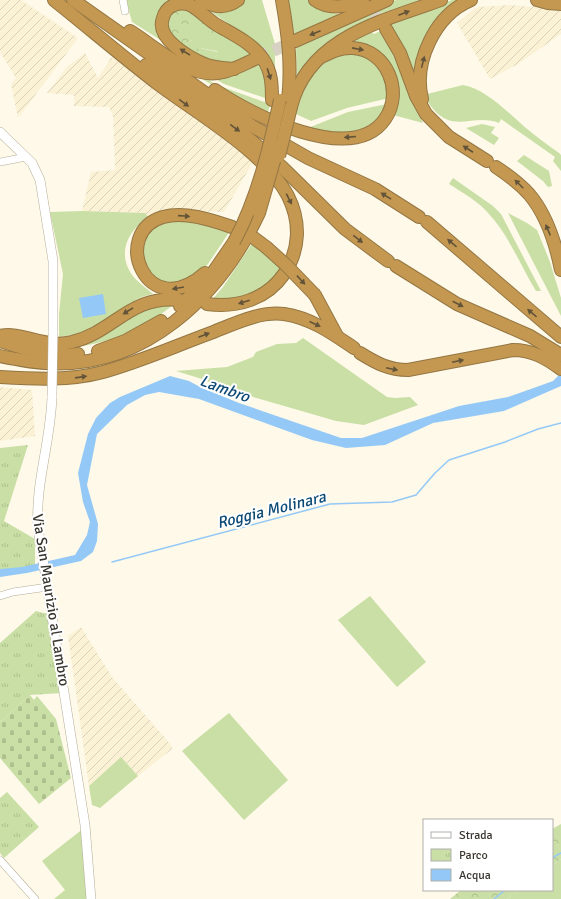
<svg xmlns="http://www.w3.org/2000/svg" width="561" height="899" font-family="Signika,sans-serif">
<defs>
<pattern id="industrial-furrows" width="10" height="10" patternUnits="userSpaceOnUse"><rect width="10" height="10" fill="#fbf2d6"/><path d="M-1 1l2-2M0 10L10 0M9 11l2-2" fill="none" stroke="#d8d0b8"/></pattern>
<pattern id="forest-crowns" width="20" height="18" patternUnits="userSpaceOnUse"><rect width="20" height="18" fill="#c9dfa5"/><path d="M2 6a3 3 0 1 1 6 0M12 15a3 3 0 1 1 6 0" fill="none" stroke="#adc08e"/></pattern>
<pattern id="cemetery-stones" width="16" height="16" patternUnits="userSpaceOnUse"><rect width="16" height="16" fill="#c9dfa5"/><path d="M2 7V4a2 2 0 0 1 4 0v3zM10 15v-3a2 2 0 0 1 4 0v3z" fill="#adc08e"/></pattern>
<pattern id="park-tufts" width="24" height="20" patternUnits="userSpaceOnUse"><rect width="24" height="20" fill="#c9dfa5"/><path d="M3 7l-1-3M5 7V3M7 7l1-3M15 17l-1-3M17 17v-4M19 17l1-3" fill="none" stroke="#adc08e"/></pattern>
</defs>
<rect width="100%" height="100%" fill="#fef9e8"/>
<g fill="url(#industrial-furrows)">
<path d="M0 0H21L78 38 18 118 11 84 16 78 0 52Z"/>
<path d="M539 4 561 11V34L518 64 490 79 457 23 474 9 479 7 510 5 532 7Z"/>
<path d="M85 53 98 78 111 58 117 57 253 162 224 212 169 211 149 218 145 213 82 211 91 172 115 170 113 116 109 107 74 106V95L47 93 67 67Z"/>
<path d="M0 387 32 390 35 436 0 441Z"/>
<path d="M81 627 112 677 172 746V749L138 776 121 757 89 786 68 636Z"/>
</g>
<g fill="#c9dfa5">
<path d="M126 0H180L162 41 132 22Z"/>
<path d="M194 0H262L275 44V78L248 37Z"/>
<path d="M286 0H311L324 11 342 15 295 36Z"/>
<path d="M396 0H430L384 19 297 78 296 46Z"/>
<path d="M452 0H462L437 21 416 91 387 23Z"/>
<path d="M201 23 258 55 241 63H212L214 57 218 55 217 51 200 48 198 57 183 47 192 40V38L183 26Z"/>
<path d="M382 30 423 123 393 115 398 90 396 75 385 60 340 45 370 31 374 34Z"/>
<path d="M347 51 370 57 386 76 389 98 347 108 311 121 294 113 307 80 321 62Z"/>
<path d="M262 60 271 100 224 84 212 77 210 81 217 85 270 104 267 117 197 76Z"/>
<path d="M463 85C489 89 515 121 536 136 543 142 551 147 559 153L561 155V171L553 161 555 157 501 119 499 123C475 113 454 133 434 110 430 105 426 101 427 94Z"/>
<path d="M387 104C378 137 334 138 308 128L348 112Z"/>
<path d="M482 124 495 127 491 133 499 138 494 145 466 128Z"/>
<path d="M524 155 549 171 552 186 548 187 543 181 517 161Z"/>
<path d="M453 178 493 206 501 214 541 291H536C520 265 510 237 489 214 478 201 463 193 449 184Z"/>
<path d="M82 211 145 213 149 218C131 227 118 249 129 270 133 279 145 287 153 294 130 298 117 316 97 327 85 334 73 335 59 337V314L63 274 50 212Z"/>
<path d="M508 213 527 223 537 230 550 262 561 298V316Z"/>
<path d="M180 218 230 231 208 264 199 273 182 285 160 282 144 266 141 244 152 225Z"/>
<path d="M253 242 285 268 278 277 243 300 211 301 223 287Z"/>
<path d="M174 304C141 332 101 347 58 348L140 309Z"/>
<path d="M303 338 387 397 395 398 410 397 418 405 364 425 336 421 229 390 202 379 176 371 227 367 253 357 256 352 277 344 296 343Z"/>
<path d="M370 596 426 662 397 687 338 620Z"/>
<path d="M229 713 288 780 244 820 182 751Z"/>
<path d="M121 757 138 776 100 808 92 805 89 786Z"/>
<path d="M84 828 89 899H54L65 890 42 861Z"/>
<path d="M561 859V899H507L519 890H552V866Z"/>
</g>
<g fill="url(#forest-crowns)">
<path d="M185 8 219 32 216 36 203 27 201 23 194 27 184 26 192 35V40L183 47 168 34 167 16 175 10Z"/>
<path d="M200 48 218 52V55L214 57 216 62 198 57 196 49Z"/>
<path d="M561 824V859L552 866V829Z"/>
<path d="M461 890H519L507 899H450Z"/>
</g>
<path fill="url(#cemetery-stones)" d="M30 695 34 700 37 696 56 719 71 778 39 804 0 758V722Z"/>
<g fill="url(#park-tufts)">
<path d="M28 445 4 521 35 539V568L0 573V448Z"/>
<path d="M36 611 52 615 62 693 30 695 0 722V643Z"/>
<path d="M7 792 39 827 4 858 0 853V798Z"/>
</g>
<g fill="#94c9f7">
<path d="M103 294 106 314 83 318 79 298Z"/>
<path d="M561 373V386L504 411 433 423 385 445 346 448 312 440 199 399 159 392 145 395 127 405 97 434 87 485 98 524 97 541 93 552 81 561 27 573 0 577V569L22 567 75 555 87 535 90 522 83 502 78 473 88 434 96 418 110 403 120 397 170 376 189 381 202 388 239 403 341 438H362L459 406 508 397 528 390 553 381Z"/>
</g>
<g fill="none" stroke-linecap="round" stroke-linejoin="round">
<g stroke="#94c9f7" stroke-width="1.5">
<path d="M112 562 330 504 392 502 416 495 435 473 449 460 505 442 538 429 561 423"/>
<path d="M552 858 561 853"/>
<path d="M494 899 505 890"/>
</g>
<g stroke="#d7d2c3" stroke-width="12" stroke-dasharray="12 6" stroke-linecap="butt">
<path d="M362 0 386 29"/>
<path d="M257 58 295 41"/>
</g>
<g stroke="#b4ad9a" stroke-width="8">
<g id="minor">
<path d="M123 0 125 11"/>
<path d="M0 162 26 157"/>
<path d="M0 596 13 592 48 587"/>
<path d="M0 860 35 899"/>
</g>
</g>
<g stroke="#b4ad9a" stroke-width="10">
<g id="secondary">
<path d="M0 132 32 163 40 180 53 261V333"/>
<path d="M52 396C51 441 35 483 38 528L85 825 91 899"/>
</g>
</g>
<g stroke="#947644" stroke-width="14">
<g id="motorway">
<path d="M54 0C89 28 123 57 158 84 198 114 265 152 288 196 301 222 300 250 284 274 266 300 236 308 207 304"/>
<path d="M73 0 252 126 308 158 375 189 419 217"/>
<path d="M201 0C213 7 226 9 238 0"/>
<path d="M282 0C288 34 292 66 288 100"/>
<path d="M315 0C329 10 348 7 363 0"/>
<path d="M537 0 548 3 561 4"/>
<path d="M386 29 400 53 416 96 426 114 449 137 487 161"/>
<path d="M130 31C155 46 190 81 223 72 234 70 246 63 257 58"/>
<path d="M295 41 387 0"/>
<path d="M146 65 246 136 282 167 345 229 388 261"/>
<path d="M234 69C224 68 213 68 204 64 188 57 155 38 163 18 164 13 168 8 172 6 177 3 185 3 190 5 200 10 208 20 217 25 234 35 252 43 263 59 272 72 272 86 272 100"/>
<path d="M215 90C250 114 352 167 385 119 404 92 387 50 353 48 341 47 331 52 321 57"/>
<path d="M422 99C413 62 435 15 471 0"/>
<path d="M291 107C308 38 382 21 441 0"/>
<path d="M496 167C508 175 519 183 529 194 546 214 556 245 561 270"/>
<path d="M427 222 561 337"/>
<path d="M254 238 266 247"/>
<path d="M396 266 457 304 530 336 561 355"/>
<path d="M205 273C146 325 110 232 163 217 185 211 211 220 232 227"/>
<path d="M315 295 337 336"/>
<path d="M180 306 212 274 234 242"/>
<path d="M0 336C22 331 44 349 72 342 114 332 130 295 179 300"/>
<path d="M0 341C24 349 52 357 78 354"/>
<path d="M98 351 125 341 161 321"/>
<path d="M360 353C376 363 389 370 408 370L513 350C532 350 546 358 561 369"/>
<path d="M0 356C15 359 30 362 45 363 144 370 220 296 259 213"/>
<path d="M0 377C34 379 70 381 103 372 139 362 173 347 208 334 232 325 258 311 284 314 311 318 332 333 354 348"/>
</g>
</g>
<use href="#minor" stroke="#fff" stroke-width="7"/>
<use href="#secondary" stroke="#fff" stroke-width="9"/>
<use href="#motorway" stroke="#c49850" stroke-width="12"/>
<g stroke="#b4ad9a" stroke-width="10" stroke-linecap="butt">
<path id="secondary-bridge" d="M52 396 53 333"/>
</g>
<g stroke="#947644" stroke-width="14" stroke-linecap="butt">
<g id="motorway-bridge">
<path d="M279 156 291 107"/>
<path d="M259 213 278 147"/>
<path d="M234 242C258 197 269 149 280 100"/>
<path d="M266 247 286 265 315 295"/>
</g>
</g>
<use href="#secondary-bridge" stroke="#fff" stroke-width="9"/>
<use href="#motorway-bridge" stroke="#c49850" stroke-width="12"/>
</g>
<defs><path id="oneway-solid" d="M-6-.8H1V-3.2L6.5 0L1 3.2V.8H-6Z"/></defs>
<g fill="#635439">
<use href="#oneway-solid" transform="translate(404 13) rotate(-21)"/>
<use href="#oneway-solid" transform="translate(315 33) rotate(157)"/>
<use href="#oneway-solid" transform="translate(358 49) rotate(11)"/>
<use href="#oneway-solid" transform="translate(185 52) rotate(-148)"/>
<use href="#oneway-solid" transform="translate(423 62) rotate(-76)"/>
<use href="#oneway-solid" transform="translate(269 74) rotate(73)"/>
<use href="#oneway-solid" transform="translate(184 103) rotate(36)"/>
<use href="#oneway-solid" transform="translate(235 128) rotate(36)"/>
<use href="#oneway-solid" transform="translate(350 137) rotate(175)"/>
<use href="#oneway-solid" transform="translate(468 149) rotate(-147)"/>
<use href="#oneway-solid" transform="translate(519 184) rotate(-135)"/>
<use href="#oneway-solid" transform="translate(386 196) rotate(-148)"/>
<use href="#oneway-solid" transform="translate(289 199) rotate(63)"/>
<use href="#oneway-solid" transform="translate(184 216) rotate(4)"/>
<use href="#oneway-solid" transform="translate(548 230) rotate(-113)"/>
<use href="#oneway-solid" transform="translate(358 239) rotate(38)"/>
<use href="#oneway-solid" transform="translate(452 243) rotate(-140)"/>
<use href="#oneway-solid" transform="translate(301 280) rotate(47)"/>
<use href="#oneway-solid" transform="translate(178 288) rotate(170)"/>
<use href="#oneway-solid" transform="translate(244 302) rotate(162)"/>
<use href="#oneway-solid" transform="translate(458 304) rotate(27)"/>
<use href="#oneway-solid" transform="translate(128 311) rotate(148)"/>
<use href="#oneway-solid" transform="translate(532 313) rotate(-140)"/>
<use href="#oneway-solid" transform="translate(315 324) rotate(24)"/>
<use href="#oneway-solid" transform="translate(204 335) rotate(-21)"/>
<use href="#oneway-solid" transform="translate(458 361) rotate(-12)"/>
<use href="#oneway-solid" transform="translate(392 369) rotate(12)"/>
<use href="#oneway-solid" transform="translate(81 377) rotate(-8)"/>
</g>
<g text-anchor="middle" stroke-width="4" stroke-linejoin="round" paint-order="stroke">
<g font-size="15" fill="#3a372f" stroke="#fff">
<text transform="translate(51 600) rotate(81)" y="5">Via San Maurizio al Lambro</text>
</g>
<g font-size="16" font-style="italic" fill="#0c4974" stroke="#fff">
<text transform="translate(225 388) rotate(20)" y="6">Lambro</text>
<text transform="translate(271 509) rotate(-14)" y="6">Roggia Molinara</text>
</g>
</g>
<rect x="423" y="819" width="130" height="72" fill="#ffffff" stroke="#b0afac"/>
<rect x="431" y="832" width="20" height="6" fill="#ffffff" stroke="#b0afac"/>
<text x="459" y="839" font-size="12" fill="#3a372f">Strada</text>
<rect x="431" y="849" width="20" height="12" fill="url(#park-tufts)" stroke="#b0afac"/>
<text x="459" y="859" font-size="12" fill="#3a372f">Parco</text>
<rect x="431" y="869" width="20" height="12" fill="#94c9f7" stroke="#b0afac"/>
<text x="459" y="879" font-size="12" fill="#3a372f">Acqua</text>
</svg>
